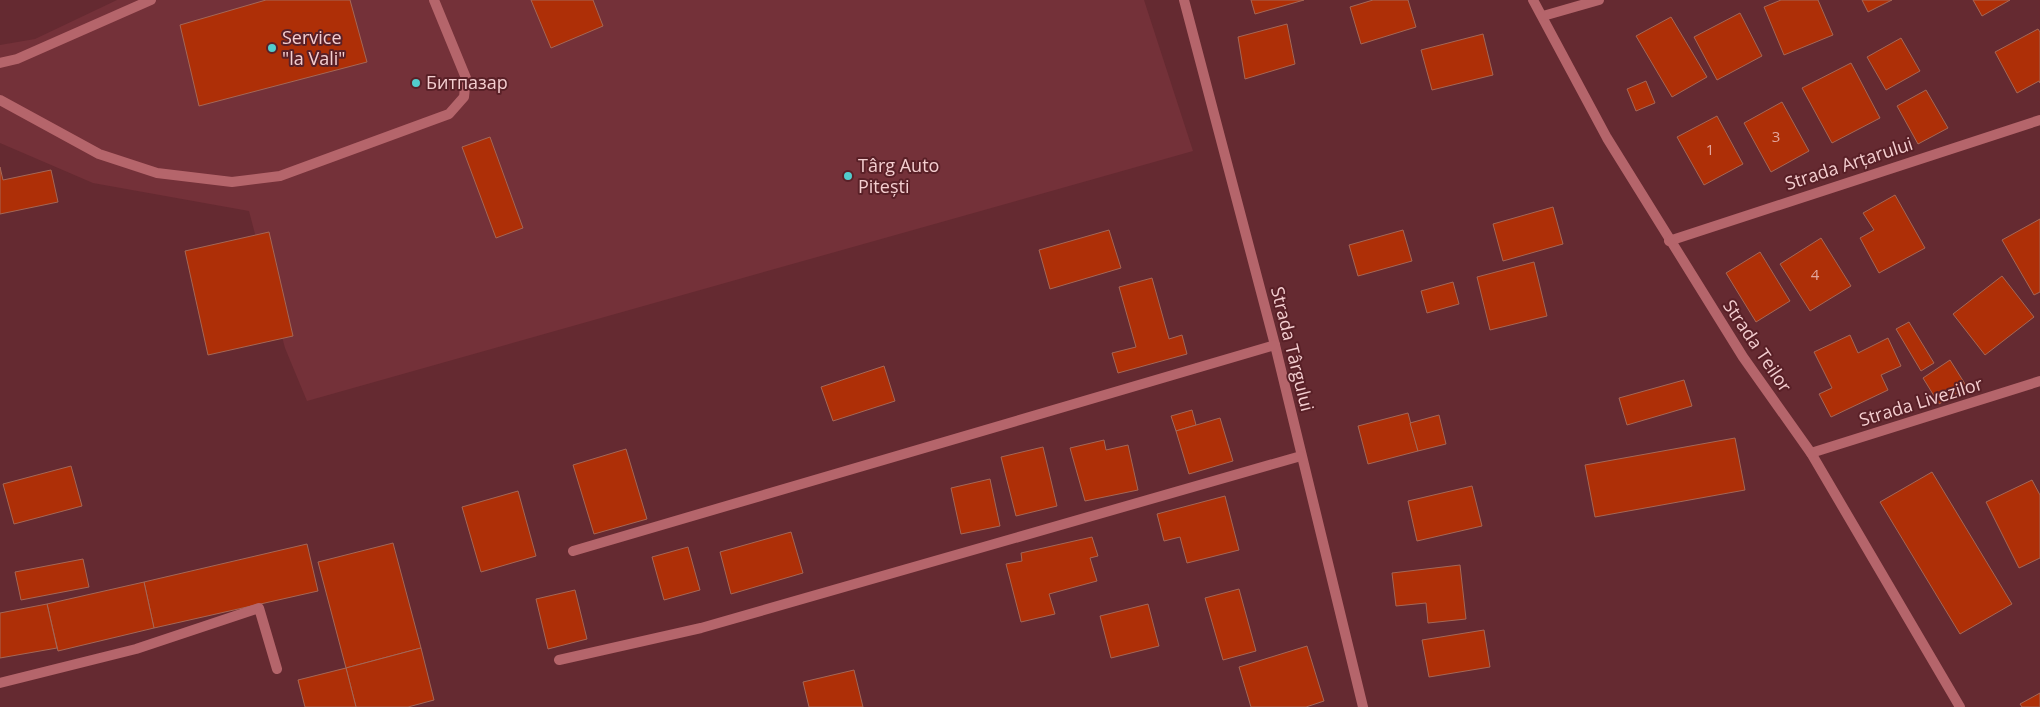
<svg xmlns="http://www.w3.org/2000/svg" width="2040" height="707" font-family="'Open Sans',sans-serif">
<rect width="100%" height="100%" fill="#652a31"/>
<path fill="#743139" d="M117 0H1144L1193 151 307 401 285 348 249 211 93 183 0 143V45L35 39Z"/>
<g fill="#ae2f07" stroke="#a56756">
<path d="M266 0H350L367 62 199 106 180 25Z"/>
<path d="M531 0H593L603 26 551 48Z"/>
<path d="M1251 0H1304L1255 14Z"/>
<path d="M1373 0H1408L1416 27 1361 44 1350 7Z"/>
<path d="M1781 0H1818L1833 35 1784 55 1764 7Z"/>
<path d="M1862 0H1892L1868 12Z"/>
<path d="M1973 0H2010L1982 16Z"/>
<path d="M1740 13 1762 56 1717 80 1694 37Z"/>
<path d="M1671 17 1707 77 1672 97 1636 36Z"/>
<path d="M1287 24 1295 64 1245 79 1238 37Z"/>
<path d="M2038 29 2040 32V83L2039 81 2017 93 1995 52Z"/>
<path d="M1483 34 1493 75 1432 90 1421 50Z"/>
<path d="M1901 38 1920 71 1886 90 1867 57Z"/>
<path d="M1851 63 1880 118 1832 143 1802 88Z"/>
<path d="M1646 81 1655 103 1636 111 1627 89Z"/>
<path d="M1926 90 1948 128 1918 144 1897 106Z"/>
<path d="M1782 102 1809 151 1771 172 1744 123Z"/>
<path d="M1717 116 1743 164 1704 185 1677 137Z"/>
<path d="M490 137 523 228 496 238 462 147Z"/>
<path d="M0 167 3 180 51 170 58 202 0 214Z"/>
<path d="M1895 195 1925 248 1879 273 1860 238 1874 230 1863 213Z"/>
<path d="M1553 207 1563 244 1503 261 1493 224Z"/>
<path d="M2040 219V292L2034 295 2002 240Z"/>
<path d="M1109 230 1121 268 1050 289 1039 250Z"/>
<path d="M1403 230 1412 261 1358 276 1349 245Z"/>
<path d="M269 232 293 336 208 355 185 251Z"/>
<path d="M1821 238 1851 286 1810 311 1780 264Z"/>
<path d="M1760 252 1790 301 1756 322 1726 273Z"/>
<path d="M1534 262 1547 316 1490 330 1477 277Z"/>
<path d="M2002 276 2034 317 1985 355 1953 314Z"/>
<path d="M1152 278 1169 339 1182 335 1187 354 1118 373 1112 353 1136 347 1119 287Z"/>
<path d="M1453 282 1459 304 1427 313 1421 291Z"/>
<path d="M1909 322 1934 363 1921 371 1896 329Z"/>
<path d="M1850 335 1858 353 1888 338 1901 366 1881 375 1888 390 1831 417 1819 394 1832 388 1814 352Z"/>
<path d="M1950 360 1967 387 1939 404 1923 378Z"/>
<path d="M884 366 895 401 833 421 821 387Z"/>
<path d="M1684 380 1692 406 1627 425 1619 398Z"/>
<path d="M1192 410 1196 425 1176 431 1171 416Z"/>
<path d="M1408 413 1418 451 1368 464 1358 426Z"/>
<path d="M1439 415 1446 444 1418 451 1410 423Z"/>
<path d="M1220 418 1233 461 1189 474 1176 431Z"/>
<path d="M1735 438 1745 490 1595 517 1585 465Z"/>
<path d="M1104 440 1106 450 1128 445 1138 490 1085 501 1070 448Z"/>
<path d="M1043 447 1057 506 1016 516 1001 457Z"/>
<path d="M626 449 647 519 594 534 573 465Z"/>
<path d="M71 466 82 506 14 524 3 484Z"/>
<path d="M1932 472 2012 604 1960 634 1880 502Z"/>
<path d="M990 479 1000 526 961 534 951 488Z"/>
<path d="M2032 480 2040 495V558L2019 568 1986 502Z"/>
<path d="M1472 486 1482 526 1417 541 1408 501Z"/>
<path d="M518 491 536 556 481 572 462 507Z"/>
<path d="M1225 496 1239 550 1187 563 1180 537 1164 541 1157 514Z"/>
<path d="M791 532 803 573 731 594 720 552Z"/>
<path d="M1092 537 1098 556 1090 558 1097 581 1049 594 1055 614 1021 622 1006 564 1022 561 1021 553Z"/>
<path d="M393 543 421 648 346 668 318 562Z"/>
<path d="M307 544 318 591 154 628 144 582Z"/>
<path d="M688 547 700 590 664 600 652 557Z"/>
<path d="M83 559 89 587 21 600 15 572Z"/>
<path d="M1460 565 1466 619 1428 623 1426 603 1396 606 1392 573Z"/>
<path d="M144 582 154 628 58 651 47 604Z"/>
<path d="M1239 589 1256 651 1223 660 1205 598Z"/>
<path d="M575 590 587 639 548 649 536 599Z"/>
<path d="M47 604 57 648 0 658V613Z"/>
<path d="M1148 604 1159 646 1111 658 1100 616Z"/>
<path d="M1484 630 1490 667 1429 677 1422 640Z"/>
<path d="M1307 646 1324 701 1306 707H1251L1239 667Z"/>
<path d="M421 648 434 700 408 707H356L346 668Z"/>
<path d="M346 668 356 707H305L298 680Z"/>
<path d="M854 670 863 707H809L803 682Z"/>
<path d="M2040 693V707H2022L2020 704Z"/>
</g>
<g fill="none" stroke-linecap="round" stroke-linejoin="round">
<path stroke="#b5656b" stroke-width="10" d="M0 683 136 649 259 608 277 669"/>
<g stroke="#b5656b" stroke-width="10">
<path d="M1184 0 1275 345 1363 707"/>
<path d="M1533 0 1607 138 1743 357 1811 453 1960 707"/>
<path d="M1543 16 1599 0"/>
<path d="M0 63 17 59 151 0"/>
<path d="M0 100 99 154 157 173 232 182 280 176 449 114 464 97 466 78 434 0"/>
<path d="M1669 241 2040 120"/>
<path d="M1811 453 2040 381"/>
<path d="M573 551 1275 345"/>
<path d="M559 660 701 628 1301 456"/>
</g>
</g>
<g fill="#52cdcd" stroke="#592027" stroke-width="2">
<circle cx="272" cy="48" r="5"/>
<circle cx="416" cy="83" r="5"/>
<circle cx="848" cy="176" r="5"/>
</g>
<g text-anchor="middle" stroke-width="4" stroke-linejoin="round" paint-order="stroke">
<g font-size="15" fill="#e2a69e">
<text x="1776" y="142">3</text>
<text x="1710" y="155">1</text>
<text x="1815" y="280">4</text>
</g>
<g font-size="18" fill="#f4ced0" stroke="#592027" text-anchor="start">
<text x="282" y="44">Service<tspan x="282" dy="21">"la Vali"</tspan></text>
<text x="426" y="89">Битпазар</text>
<text x="858" y="172">Târg Auto<tspan x="858" dy="21">Pitești</tspan></text>
</g>
<g font-size="18" fill="#f4ced0" stroke="#592027">
<text transform="translate(1849 164) rotate(-18)" y="6">Strada Arțarului</text>
<text transform="translate(1757 346) rotate(56)" y="6">Strada Teilor</text>
<text transform="translate(1292 349) rotate(76)" y="6">Strada Târgului</text>
<text transform="translate(1921 402) rotate(-17)" y="6">Strada Livezilor</text>
</g>
</g>
</svg>
